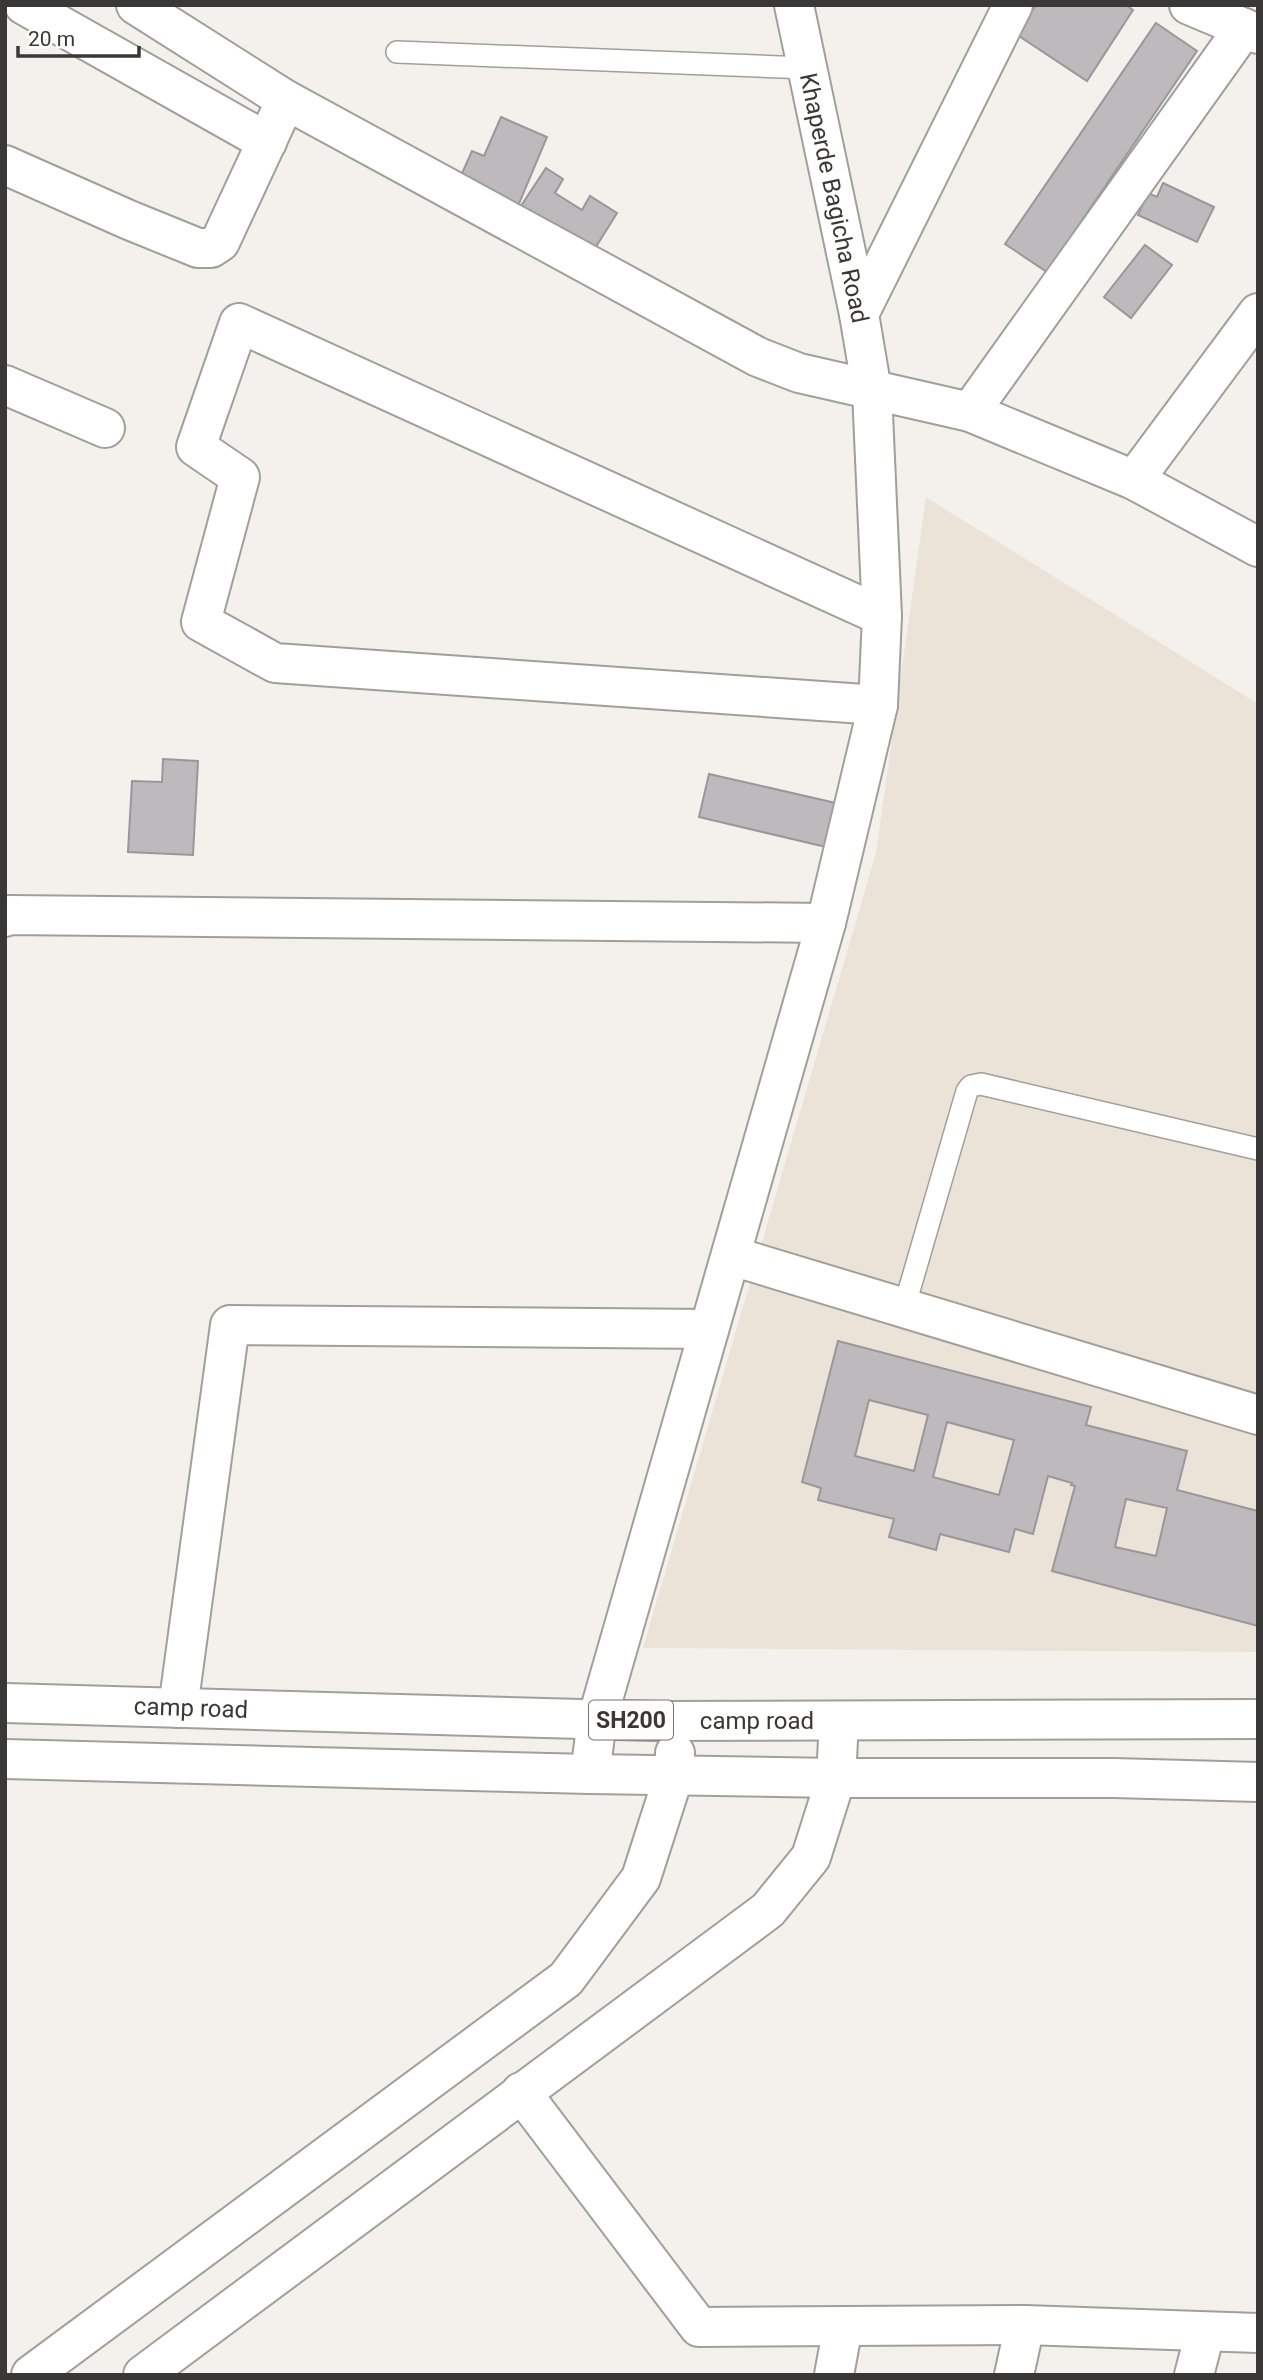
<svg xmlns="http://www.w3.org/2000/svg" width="1263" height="2380" font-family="Roboto,sans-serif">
<rect width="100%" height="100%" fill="#f4f0eb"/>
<path fill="#ebe3d7" d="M926 497 1258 704V1652L643 1648 876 853Z"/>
<g fill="#bdb9bd" stroke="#9b969a" stroke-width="2" fill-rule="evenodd">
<path d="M1036 5H1126L1133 10 1087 81 1016 34Z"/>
<path d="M1156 23 1197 51 1047 272 1005 244Z"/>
<path d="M501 117 547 137 518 206 459 180 472 151 484 156Z"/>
<path d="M546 168 563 179 555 193 582 210 590 196 617 213 589 258 517 212Z"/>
<path d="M1163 183 1214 207 1197 242 1138 215 1148 193 1157 197Z"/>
<path d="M1145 245 1172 265 1131 318 1104 297Z"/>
<path d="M163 759 198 761 193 855 128 852 132 781 162 782Z"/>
<path d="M709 774 836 803 826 847 699 817Z"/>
<path d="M838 1341 1091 1407 1086 1425 1187 1451 1177 1490 1258 1511V1626L1052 1571 1075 1486 1071 1485 1072 1483 1048 1476 1033 1534 1015 1529 1009 1552 940 1534 936 1550 889 1537 894 1519 818 1500 821 1488 802 1482ZM869 1400 928 1415 914 1471 855 1456ZM947 1422 1014 1440 999 1495 933 1477ZM1126 1499 1167 1508 1156 1556 1115 1547Z"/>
</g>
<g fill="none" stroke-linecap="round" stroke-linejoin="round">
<g stroke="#a29f9a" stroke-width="24">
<g id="lane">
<path d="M397 52 806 68"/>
<path d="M904 1308 967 1091 971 1086 981 1084 1258 1149"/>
</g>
</g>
<g stroke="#a29f9a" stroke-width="42">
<g id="street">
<path d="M24 5 267 142"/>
<path d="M136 5 286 100 758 357 799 373 970 412 1134 480 1258 547"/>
<path d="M1189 5 1258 34"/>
<path d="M5 165 129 220 198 248H211L220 242 286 100"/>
<path d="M859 314 1013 5"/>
<path d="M5 385 105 428"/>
<path d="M970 412 1244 28"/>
<path d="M1134 480 1258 313"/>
<path d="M878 705 275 663 201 622 240 477 196 447 239 323 882 616"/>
<path d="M5 917 9 915 826 923"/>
<path d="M732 1256 1258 1415"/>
<path d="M178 1708 230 1325 709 1329"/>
<path d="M590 1774 597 1720 826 923 878 705 882 616 872 391 859 314 794 5"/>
<path d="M521 2092 699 2327 1025 2325 1258 2333"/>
<path d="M834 2375 843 2326"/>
<path d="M1014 2375 1025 2325"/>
<path d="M1194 2375 1205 2333"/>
</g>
</g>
<g stroke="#a29f9a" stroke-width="42">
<g id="primary">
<path d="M5 1703 654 1721 1258 1719"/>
<path d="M5 1759 590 1774 836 1778H1114L1258 1782"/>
<path d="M31 2375 566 1979 641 1878 674 1775 675 1753"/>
<path d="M143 2375 768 1910 811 1857 836 1778 839 1721"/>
</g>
</g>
<use href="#lane" stroke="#fff" stroke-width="21"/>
<use href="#street" stroke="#fff" stroke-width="38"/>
<use href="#primary" stroke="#fff" stroke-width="38"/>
</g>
<g text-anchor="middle" stroke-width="5" stroke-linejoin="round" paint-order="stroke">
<rect fill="#fffefd" stroke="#757372" stroke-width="2" x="589" y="1700.5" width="84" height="39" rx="5"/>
<g font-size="23" font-weight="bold" fill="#3a3836">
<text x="631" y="1728">SH200</text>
</g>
<g font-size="24" fill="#3a3836" stroke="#fffefd">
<text transform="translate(834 198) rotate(78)" y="8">Khaperde Bagicha Road</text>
<text transform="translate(191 1708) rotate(2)" y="8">camp road</text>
<text x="757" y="1729">camp road</text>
</g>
</g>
<rect width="1263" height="2380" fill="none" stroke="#3a3836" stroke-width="14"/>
<path d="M18 46v10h121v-10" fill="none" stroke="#3a3836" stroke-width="3.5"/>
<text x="28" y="46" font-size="21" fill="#3a3836" stroke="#fffefd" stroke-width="5" paint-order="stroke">20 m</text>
</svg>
